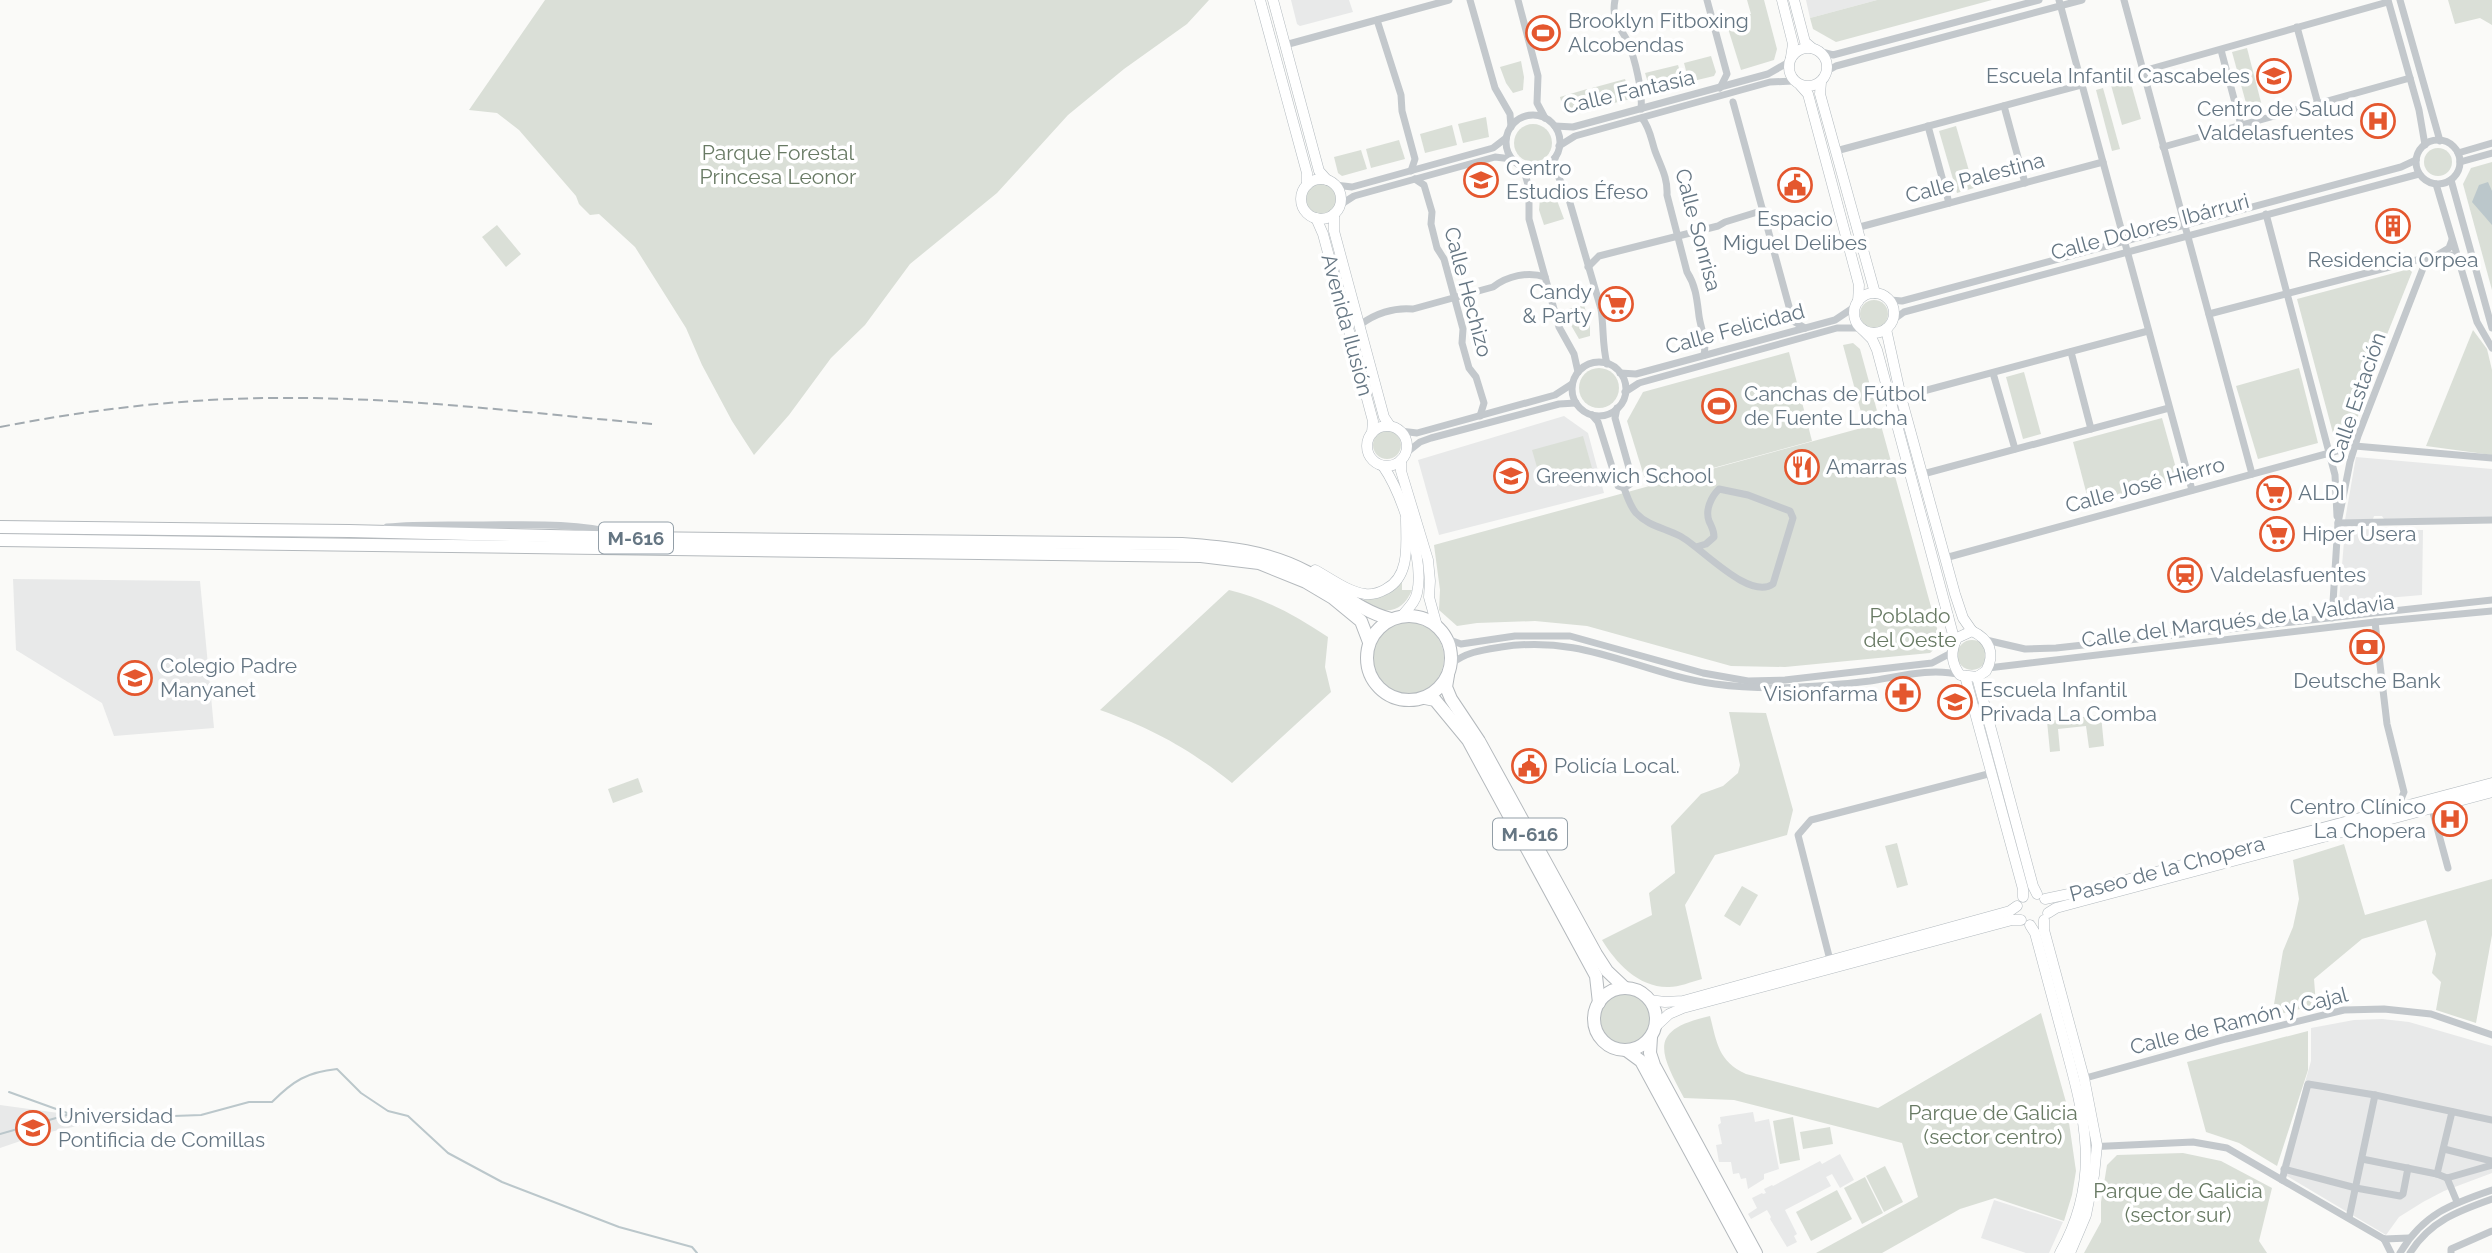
<svg xmlns="http://www.w3.org/2000/svg" width="2492" height="1253" font-family="Raleway,sans-serif">
<rect width="100%" height="100%" fill="#fafaf8"/>
<g fill="#e8e9e9">
<path d="M1291 0H1349L1353 12 1300 26 1297 24Z"/>
<path d="M1806 0H1877L1810 18Z"/>
<path d="M1564 416 1588 433 1604 493 1439 535 1418 460Z"/>
<path d="M2356 457 2492 469V517L2384 519 2382 516H2374L2373 519 2345 520Z"/>
<path d="M2345 529 2423 530 2422 595 2339 602Z"/>
<path d="M13 579 200 581 214 728 114 736 102 703 16 650Z"/>
<path d="M2382 1019 2409 1022 2492 1046V1173L2444 1191 2423 1202 2399 1217 2386 1235 2280 1172 2311 1061V1028L2354 1020Z"/>
<path d="M0 1105 66 1114 91 1123 41 1134 0 1148Z"/>
<path d="M1753 1112 1755 1122 1769 1119 1779 1169 1764 1174V1179L1748 1189 1746 1178 1741 1179 1739 1173 1733 1174 1731 1162H1719L1716 1145 1722 1144 1718 1125 1721 1123 1720 1117Z"/>
<path d="M1840 1154 1854 1180 1840 1188 1832 1174 1826 1177 1831 1186 1785 1210 1797 1234 1794 1236 1797 1242 1787 1247 1770 1219 1771 1217 1767 1210 1751 1219 1748 1214 1757 1208 1752 1198 1762 1193 1763 1194 1766 1193 1764 1189 1772 1185 1773 1186 1820 1161 1822 1164Z"/>
<path d="M1994 1200 2063 1222 2049 1253H2026L1981 1238Z"/>
</g>
<g fill="#dadfd7">
<path d="M545 0H1209L1187 24 1124 69 1068 115 997 193 910 264 865 325 831 358 789 415 754 455 732 421 702 365 686 328 635 247 599 214 590 215 579 204 576 196 519 130 497 113 469 110Z"/>
<path d="M1747 0H1764L1777 49 1774 60 1741 70 1726 22 1751 14Z"/>
<path d="M1877 0H1992L1836 42 1813 29 1810 18Z"/>
<path d="M2448 0H2492V25L2480 18 2455 24Z"/>
<path d="M2247 48 2263 110 2249 114 2232 52Z"/>
<path d="M1711 56 1716 72 1714 76 1689 82 1684 63Z"/>
<path d="M1521 61 1524 77 1523 90 1513 93 1506 83 1500 67Z"/>
<path d="M1678 65 1684 84 1651 92 1645 73Z"/>
<path d="M1625 79 1631 99 1597 107 1592 88Z"/>
<path d="M2130 80 2141 119 2122 125 2111 85Z"/>
<path d="M2103 88 2120 149 2112 151 2096 90Z"/>
<path d="M1587 89 1592 109 1568 115 1564 113 1560 97Z"/>
<path d="M1486 117 1489 137 1463 143 1458 124Z"/>
<circle cx="1533" cy="143" r="19"/>
<path d="M1452 125 1457 145 1425 153 1420 134Z"/>
<path d="M1956 126 1974 188 1957 193 1939 131Z"/>
<path d="M1399 140 1405 159 1371 168 1366 149Z"/>
<circle cx="2438" cy="162" r="14"/>
<path d="M1361 150 1367 169 1342 176 1338 173 1334 157Z"/>
<path d="M2492 162V290L2463 184 2471 168Z"/>
<circle cx="1321" cy="199" r="15"/>
<path d="M1552 194 1558 203 1564 219 1544 225 1539 210 1540 198Z"/>
<path d="M497 225 521 254 506 267 482 237Z"/>
<path d="M2409 269 2412 272 2372 372 2353 432 2334 437 2297 299Z"/>
<circle cx="1874" cy="314" r="14"/>
<path d="M1584 305 1587 315H1590V336L1579 339 1568 320 1571 319 1568 309Z"/>
<path d="M2473 330 2487 349 2492 370V455L2426 446Z"/>
<path d="M1853 343 1860 349 1941 643 1930 653 1785 667 1731 666 1587 626 1535 621 1477 623 1457 626 1439 610 1440 590 1434 545 1865 427 1843 345Z"/>
<path d="M1789 352 1812 441 1647 486 1627 421 1643 392Z"/>
<path d="M2299 368 2318 443 2258 459 2236 386Z"/>
<circle cx="1599" cy="388" r="20"/>
<path d="M2024 372 2041 434 2023 439 2006 377Z"/>
<path d="M2162 418 2179 479 2089 503 2073 442Z"/>
<circle cx="1387" cy="445" r="14"/>
<path d="M1583 436 1592 468 1541 481 1532 450Z"/>
<path d="M1402 582V590H1412C1402 614 1383 616 1363 600L1385 595Z"/>
<path d="M1229 590C1266 599 1296 616 1328 637L1325 667 1331 692 1232 783C1188 748 1153 729 1100 710Z"/>
<circle cx="1408" cy="658" r="36"/>
<circle cx="1972" cy="655" r="15"/>
<path d="M1729 712 1766 713 1793 810 1787 835 1715 855 1685 905 1702 979C1691 982 1679 987 1669 987 1639 988 1616 963 1602 940L1652 915 1649 893 1675 873 1671 826 1701 794 1723 786 1738 773 1740 765Z"/>
<path d="M2101 715 2104 746 2089 748 2086 726 2058 729 2060 751 2050 752 2047 721Z"/>
<path d="M638 778 643 792 613 803 608 789Z"/>
<path d="M1897 843 1908 885 1897 888 1885 846Z"/>
<path d="M2344 844 2365 915 2492 879V935L2476 1023 2436 1010 2441 982 2432 973 2436 954 2426 920 2362 939 2314 979 2316 1005 2272 1016 2283 951 2293 927 2299 899 2293 860Z"/>
<path d="M1742 886 1758 895 1740 926 1724 916Z"/>
<circle cx="1625" cy="1019" r="25"/>
<path d="M2041 1013 2066 1102 2076 1171 2072 1195 2064 1221 1995 1198 1960 1209 1882 1253H1816L1918 1197 1902 1143 1734 1100 1684 1098C1659 1051 1648 1030 1710 1016 1717 1043 1718 1061 1746 1074L1878 1108Z"/>
<path d="M2308 1031V1070L2277 1166 2239 1143 2206 1132 2187 1062Z"/>
<path d="M1793 1117 1800 1160 1780 1164 1773 1121Z"/>
<path d="M1830 1127 1833 1144 1803 1149 1800 1132Z"/>
<path d="M2183 1153 2221 1161 2272 1188 2259 1241 2267 1253H2084L2101 1222V1202L2107 1165 2117 1155Z"/>
<path d="M1885 1166 1903 1202 1884 1212 1866 1176Z"/>
<path d="M1865 1177 1883 1213 1862 1224 1844 1188Z"/>
<path d="M1837 1190 1852 1219 1811 1241 1796 1212Z"/>
</g>
<path fill="#bbc7cb" d="M2488 182 2492 191V225L2472 202 2479 185Z"/>
<g fill="none" stroke-linecap="round" stroke-linejoin="round">
<g stroke="#bbc7cb" stroke-width="2">
<path d="M9 1092 70 1114"/>
<path d="M0 1134 70 1114 92 1119 201 1115 249 1102H272C293 1081 307 1072 337 1069L361 1093 388 1111 408 1116 448 1153 502 1182 619 1227 692 1247 697 1253"/>
</g>
<g stroke="#b3babf" stroke-width="11">
<g id="secondary">
<path d="M1260 0 1307 173V185"/>
<path d="M1273 0 1319 171 1327 180"/>
<path d="M1782 0 1793 44 1791 57"/>
<path d="M1794 0 1805 42 1812 48"/>
<circle cx="1808" cy="67" r="19"/>
<path d="M1821 82 1820 94 1875 293"/>
<path d="M1800 85 1808 94 1859 285 1858 302"/>
<circle cx="1321" cy="199" r="20"/>
<path d="M1334 214V231L1384 417 1390 426"/>
<path d="M1316 218 1323 234 1373 421 1372 433"/>
<circle cx="1874" cy="313" r="20"/>
<path d="M1862 329 1872 339 1877 350 1955 642"/>
<path d="M1886 329 1901 397 1955 594 1963 618 1972 631"/>
<circle cx="1387" cy="446" r="20"/>
<path d="M1401 460V471L1428 560 1430 581 1429 597 1437 626"/>
<path d="M1383 466C1401 492 1425 561 1417 593 1415 603 1408 608 1402 616"/>
<path d="M1315 570C1330 578 1348 592 1365 594 1373 595 1379 593 1386 589 1411 576 1406 542 1406 518"/>
<path d="M1972 631C1989 639 1996 653 1986 671L1977 677 1960 675C1951 663 1950 652 1957 638Z"/>
<path d="M1965 676 2023 889V897"/>
<path d="M1977 677 2033 886 2037 894"/>
<path d="M2045 899 2088 890 2492 783"/>
<path d="M2048 913 2056 908 2082 901 2492 792"/>
<path d="M2044 920V930L2084 1078 2097 1145 2094 1175 2086 1215 2070 1253"/>
<path d="M2030 925 2035 933C2045 969 2054 1005 2064 1041 2085 1118 2102 1179 2060 1253"/>
<path d="M1649 1000 1665 1002 1683 1001 2010 911 2017 906"/>
<path d="M1655 1027 1669 1014 1683 1008 2012 920H2021"/>
</g>
</g>
<g stroke="#b4b9bd" stroke-width="14">
<g id="highway">
<path d="M0 527 349 531 636 538 1182 544C1225 547 1268 551 1307 572 1336 587 1358 611 1391 619"/>
<path d="M0 540 1201 556 1259 563 1306 582 1333 598 1361 621 1369 642"/>
<circle cx="1409" cy="658" r="42"/>
<path d="M1448 675 1446 687 1451 699 1479 741 1596 954 1607 971 1625 988"/>
<path d="M1425 698 1435 700 1468 740 1596 976 1599 1003"/>
<circle cx="1625" cy="1019" r="31"/>
<path d="M1651 1037 1650 1053 1654 1065 1756 1253"/>
<path d="M1626 1050 1641 1061 1745 1253"/>
</g>
</g>
<g stroke="#c3c8cc" stroke-width="7">
<path d="M1470 0 1495 88 1510 114 1511 127"/>
<path d="M1518 0 1538 76 1537 103 1545 118"/>
<path d="M1615 0C1611 19 1620 27 1628 42 1635 59 1643 92 1641 109"/>
<path d="M1707 0 1727 74 1720 88"/>
<path d="M2059 0 2192 490"/>
<path d="M2124 0 2252 474"/>
<path d="M2388 0 2419 110 2425 145"/>
<path d="M2400 0 2440 141"/>
<path d="M1377 20 1401 95 1402 111 1415 159 1411 171"/>
<path d="M2297 27 2318 104"/>
<path d="M1285 45 1449 0"/>
<path d="M2221 50 2241 125"/>
<path d="M1818 51 1833 55 2039 0"/>
<path d="M1827 71 1836 66 2082 0"/>
<path d="M2143 71 2388 2"/>
<path d="M1733 102 1793 321 1805 328"/>
<path d="M2004 106 2025 183"/>
<circle cx="1533" cy="142" r="27"/>
<path d="M1642 118C1650 128 1651 139 1655 151 1661 167 1668 178 1667 195L1687 272C1696 286 1697 300 1699 316 1701 330 1707 340 1704 355"/>
<path d="M1555 126 1573 127 1768 74 1789 62"/>
<path d="M1928 126 1949 203"/>
<circle cx="2438" cy="162" r="22"/>
<path d="M1559 146 1575 136 1770 82 1793 81"/>
<path d="M2163 147 2410 78"/>
<path d="M1836 151 2081 85"/>
<path d="M2458 153 2492 143"/>
<path d="M1555 158 1554 168 1568 196 1601 309C1604 328 1602 345 1607 364"/>
<path d="M2460 162 2492 153"/>
<path d="M1523 167 1529 188V219L1559 327 1574 354 1578 372"/>
<path d="M1415 179 1424 185 1432 212 1431 224 1437 248 1444 259 1463 329 1462 343 1469 368 1476 377 1484 403 1480 416"/>
<path d="M2451 180 2492 328"/>
<path d="M2436 184 2477 322 2492 348"/>
<path d="M1335 185 1352 187 1493 148 1506 138"/>
<path d="M1340 205 1354 196 1495 157 1512 159"/>
<path d="M2266 214 2335 475 2337 516"/>
<path d="M1856 228 2103 162"/>
<path d="M2439 254 2449 248 2452 240"/>
<path d="M1588 267 1599 256 1718 226 1725 222 1764 210"/>
<path d="M1890 300 1902 301 2401 167 2416 160"/>
<path d="M2209 314 2428 257"/>
<path d="M1893 320 1904 312 2419 174"/>
<path d="M1360 325C1374 314 1394 307 1413 309L1493 287C1507 276 1528 271 1545 277"/>
<path d="M2071 352 2091 429"/>
<circle cx="1599" cy="389" r="27"/>
<path d="M1620 373 1636 374 1835 320 1856 306"/>
<path d="M1993 373 2015 449"/>
<path d="M1625 392 1639 383 1837 328H1861"/>
<path d="M1901 397 2148 331"/>
<path d="M1617 408 1615 418 1631 475 1630 484 1624 488"/>
<path d="M1592 415 1598 422 1618 486 1624 488"/>
<path d="M1400 431 1417 433 1555 395 1572 384"/>
<path d="M1406 453 1420 442 1431 438 1559 404 1576 403"/>
<path d="M1923 474 2169 408"/>
<path d="M1624 488C1627 496 1630 506 1636 513 1648 526 1665 528 1680 536 1701 547 1749 601 1773 584L1793 518 1790 511 1748 495 1719 489C1711 497 1705 510 1709 521 1712 528 1714 530 1714 537L1706 544 1696 547"/>
<path d="M2338 523 2492 520"/>
<path d="M387 527C417 524 448 525 479 525 524 525 574 522 619 534"/>
<path d="M1945 558 2355 446 2492 458"/>
<path d="M2332 618 2338 523 2350 462 2358 436 2427 258 2444 254 2457 256"/>
<path d="M2375 622 2387 724 2404 792 2397 809"/>
<path d="M1447 639 1461 644 1515 636H1570L1703 673 1748 681 1785 680 1932 663 1951 653"/>
<path d="M1986 640 2025 649 2056 648 2492 600"/>
<path d="M1451 664C1466 652 1482 650 1501 647 1585 634 1637 673 1715 684 1766 691 1818 687 1870 681 1897 677 1932 667 1960 675"/>
<path d="M1988 668 2375 622 2492 611"/>
<path d="M2432 809 2448 868"/>
<path d="M1830 960 1798 835 1811 820 1992 773"/>
<path d="M2082 1079 2226 1039 2344 1010 2384 1009 2431 1014 2492 1035"/>
<path d="M2087 1147 2193 1142 2227 1148 2384 1239"/>
<path d="M2444 1149 2492 1161"/>
<path d="M2362 1159 2437 1174 2447 1178 2492 1165"/>
<path d="M2284 1169 2356 1188 2400 1196 2403 1194 2408 1168"/>
<path d="M2437 1174 2452 1112"/>
<path d="M2447 1178 2457 1202"/>
<path d="M2282 1180 2308 1084 2375 1095 2492 1120"/>
<path d="M2349 1218 2375 1095"/>
<path d="M2384 1239 2409 1238"/>
<path d="M2384 1239 2391 1253"/>
<path d="M2400 1253C2423 1214 2451 1204 2492 1190"/>
<path d="M2410 1253C2430 1221 2458 1211 2492 1199"/>
<path d="M2451 1253V1249L2492 1231"/>
</g>
<use href="#secondary" stroke="#fff" stroke-width="10"/>
<use href="#highway" stroke="#fff" stroke-width="12"/>
<path stroke="#a2aab0" stroke-width="2" stroke-dasharray="10 5" stroke-linecap="butt" d="M0 427C93 409 186 398 280 398 404 397 528 413 652 424"/>
</g>
<defs>
<g id="stadium-ring" transform="scale(1.75)"><circle r="9.5" fill="#fff" stroke="#e4572e" stroke-width="1.5"/><path d="M0-5a6.5 5 0 1 0 0 10a6.5 5 0 1 0 0-10ZM-3.5-1.8h7v3.6h-7Z" fill="#e4572e"/></g>
<g id="school-ring" transform="scale(1.75)"><circle r="9.5" fill="#fff" stroke="#e4572e" stroke-width="1.5"/><path d="M0-5L7-2L0 1L-7-2ZM-4 1L0 2.5L4 1V4Q0 6-4 4Z" fill="#e4572e"/></g>
<g id="hospital-ring" transform="scale(1.75)"><circle r="9.5" fill="#fff" stroke="#e4572e" stroke-width="1.5"/><path d="M-5-5h3v3.5h4V-5h3V5h-3V1.5h-4V5h-3Z" fill="#e4572e"/></g>
<g id="civic-ring" transform="scale(1.75)"><circle r="9.5" fill="#fff" stroke="#e4572e" stroke-width="1.5"/><path d="M-.6-6.5H3V-4.5H.6V-3L4-1V1h2V6H-6V1h2V-1L-.6-3ZM-1.2 2.5V6h2.4V2.5Z" fill="#e4572e"/></g>
<g id="building-ring" transform="scale(1.75)"><circle r="9.5" fill="#fff" stroke="#e4572e" stroke-width="1.5"/><path d="M-4-6H4V6H1V3H-1V6H-4ZM-2.5-4.3h1.7v1.8h-1.7ZM.8-4.3h1.7v1.8H.8ZM-2.5-1h1.7V.8h-1.7ZM.8-1h1.7V.8H.8Z" fill="#e4572e"/></g>
<g id="supermarket-ring" transform="scale(1.75)"><circle r="9.5" fill="#fff" stroke="#e4572e" stroke-width="1.5"/><path d="M-6-5.5h2.5l.6 2H6L4.5 2H-2.5L-4.4-4H-6ZM-1.5 3.2a1.3 1.3 0 1 0 .1 0ZM3 3.2a1.3 1.3 0 1 0 .1 0Z" fill="#e4572e"/></g>
<g id="restaurant-ring" transform="scale(1.75)"><circle r="9.5" fill="#fff" stroke="#e4572e" stroke-width="1.5"/><path d="M-5-6h1v4h1v-4h1v4h1v-4h1v5L-1.5 .5V6h-2V.5L-5-1ZM5-6V6H3V1.5H1.5Q1.5-4 5-6Z" fill="#e4572e"/></g>
<g id="station-ring" transform="scale(1.75)"><circle r="9.5" fill="#fff" stroke="#e4572e" stroke-width="1.5"/><path d="M-3-6H3Q5-6 5-4V2Q5 4 3 4L4.5 6H3L1.5 4h-3L-3 6H-4.5L-3 4Q-5 4-5 2V-4Q-5-6-3-6ZM-3.5-4v3h7v-3ZM-3.5 1v1.5H-2V1ZM2 1v1.5H3.5V1Z" fill="#e4572e"/></g>
<g id="bank-ring" transform="scale(1.75)"><circle r="9.5" fill="#fff" stroke="#e4572e" stroke-width="1.5"/><path d="M-6-4H6V4H-6ZM0-2.3a2.3 2.3 0 1 0 0 4.6a2.3 2.3 0 1 0 0-4.6Z" fill="#e4572e"/></g>
<g id="pharmacy-ring" transform="scale(1.75)"><circle r="9.5" fill="#fff" stroke="#e4572e" stroke-width="1.5"/><path d="M-2-6h4v4h4v4h-4v4h-4v-4h-4v-4h4Z" fill="#e4572e"/></g>
<g id="university-ring" transform="scale(1.75)"><circle r="9.5" fill="#fff" stroke="#e4572e" stroke-width="1.5"/><path d="M0-5L7-2L0 1L-7-2ZM-4 1L0 2.5L4 1V4Q0 6-4 4Z" fill="#e4572e"/></g>
</defs>
<g fill-rule="evenodd">
<use href="#stadium-ring" x="1543" y="33"/>
<use href="#school-ring" x="2274" y="76"/>
<use href="#hospital-ring" x="2378" y="121"/>
<use href="#school-ring" x="1481" y="180"/>
<use href="#civic-ring" x="1795" y="185"/>
<use href="#building-ring" x="2393" y="226"/>
<use href="#supermarket-ring" x="1616" y="304"/>
<use href="#stadium-ring" x="1719" y="406"/>
<use href="#restaurant-ring" x="1802" y="467"/>
<use href="#school-ring" x="1511" y="476"/>
<use href="#supermarket-ring" x="2274" y="493"/>
<use href="#supermarket-ring" x="2277" y="534"/>
<use href="#station-ring" x="2185" y="575"/>
<use href="#bank-ring" x="2367" y="647"/>
<use href="#school-ring" x="135" y="678"/>
<use href="#pharmacy-ring" x="1903" y="694"/>
<use href="#school-ring" x="1955" y="702"/>
<use href="#civic-ring" x="1529" y="766"/>
<use href="#hospital-ring" x="2450" y="819"/>
<use href="#university-ring" x="33" y="1128"/>
</g>
<g text-anchor="middle" stroke-width="7" stroke-linejoin="round" paint-order="stroke">
<g fill="#fff" stroke="#939fa8" stroke-width="2">
<rect x="599" y="522.5" width="74" height="31" rx="5"/>
<rect x="1493" y="818.5" width="74" height="31" rx="5"/>
</g>
<g font-size="19" font-weight="bold" fill="#657683">
<text x="636" y="545">M-616</text>
<text x="1530" y="841">M-616</text>
</g>
<g font-size="21" fill="#657683" stroke="#fff" text-anchor="start">
<text x="1568" y="28">Brooklyn Fitboxing<tspan x="1568" dy="24">Alcobendas</tspan></text>
<text x="2250" y="83" text-anchor="end">Escuela Infantil Cascabeles</text>
<text x="2354" y="116" text-anchor="end">Centro de Salud<tspan x="2354" dy="24">Valdelasfuentes</tspan></text>
<text x="1506" y="175">Centro<tspan x="1506" dy="24">Estudios Éfeso</tspan></text>
<text x="1795" y="226" text-anchor="middle">Espacio<tspan x="1795" dy="24">Miguel Delibes</tspan></text>
<text x="2393" y="267" text-anchor="middle">Residencia Orpea</text>
<text x="1592" y="299" text-anchor="end">Candy<tspan x="1592" dy="24">&amp; Party</tspan></text>
<text x="1744" y="401">Canchas de Fútbol<tspan x="1744" dy="24">de Fuente Lucha</tspan></text>
<text x="1826" y="474">Amarras</text>
<text x="1536" y="483">Greenwich School</text>
<text x="2298" y="500">ALDI</text>
<text x="2302" y="541">Hiper Usera</text>
<text x="2210" y="582">Valdelasfuentes</text>
<text x="160" y="673">Colegio Padre<tspan x="160" dy="24">Manyanet</tspan></text>
<text x="2367" y="688" text-anchor="middle">Deutsche Bank</text>
<text x="1980" y="697">Escuela Infantil<tspan x="1980" dy="24">Privada La Comba</tspan></text>
<text x="1878" y="701" text-anchor="end">Visionfarma</text>
<text x="1554" y="773">Policía Local.</text>
<text x="2426" y="814" text-anchor="end">Centro Clínico<tspan x="2426" dy="24">La Chopera</tspan></text>
<text x="58" y="1123">Universidad<tspan x="58" dy="24">Pontificia de Comillas</tspan></text>
</g>
<g font-size="21" fill="#657683" stroke="#fff">
<text transform="translate(1629 92) rotate(-13)" y="7">Calle Fantasía</text>
<text transform="translate(1975 178) rotate(-15)" y="7">Calle Palestina</text>
<text transform="translate(2150 227) rotate(-15)" y="7">Calle Dolores Ibárruri</text>
<text transform="translate(1698 230) rotate(75)" y="7">Calle Sonrisa</text>
<text transform="translate(1468 292) rotate(75)" y="7">Calle Hechizo</text>
<text transform="translate(1347 325) rotate(75)" y="7">Avenida Ilusión</text>
<text transform="translate(1735 329) rotate(-15)" y="7">Calle Felicidad</text>
<text transform="translate(2357 398) rotate(-71)" y="7">Calle Estación</text>
<text transform="translate(2145 485) rotate(-15)" y="7">Calle José Hierro</text>
<text transform="translate(2238 621) rotate(-7)" y="7">Calle del Marqués de la Valdavia</text>
<text transform="translate(2167 869) rotate(-15)" y="7">Paseo de la Chopera</text>
<text transform="translate(2239 1021) rotate(-14)" y="7">Calle de Ramón y Cajal</text>
</g>
<g font-size="21" fill="#687a64" stroke="#fff">
<text x="778" y="160">Parque Forestal<tspan x="778" dy="24">Princesa Leonor</tspan></text>
<text x="1910" y="623">Poblado<tspan x="1910" dy="24">del Oeste</tspan></text>
<text x="1993" y="1120">Parque de Galicia<tspan x="1993" dy="24">(sector centro)</tspan></text>
<text x="2178" y="1198">Parque de Galicia<tspan x="2178" dy="24">(sector sur)</tspan></text>
</g>
</g>
</svg>
